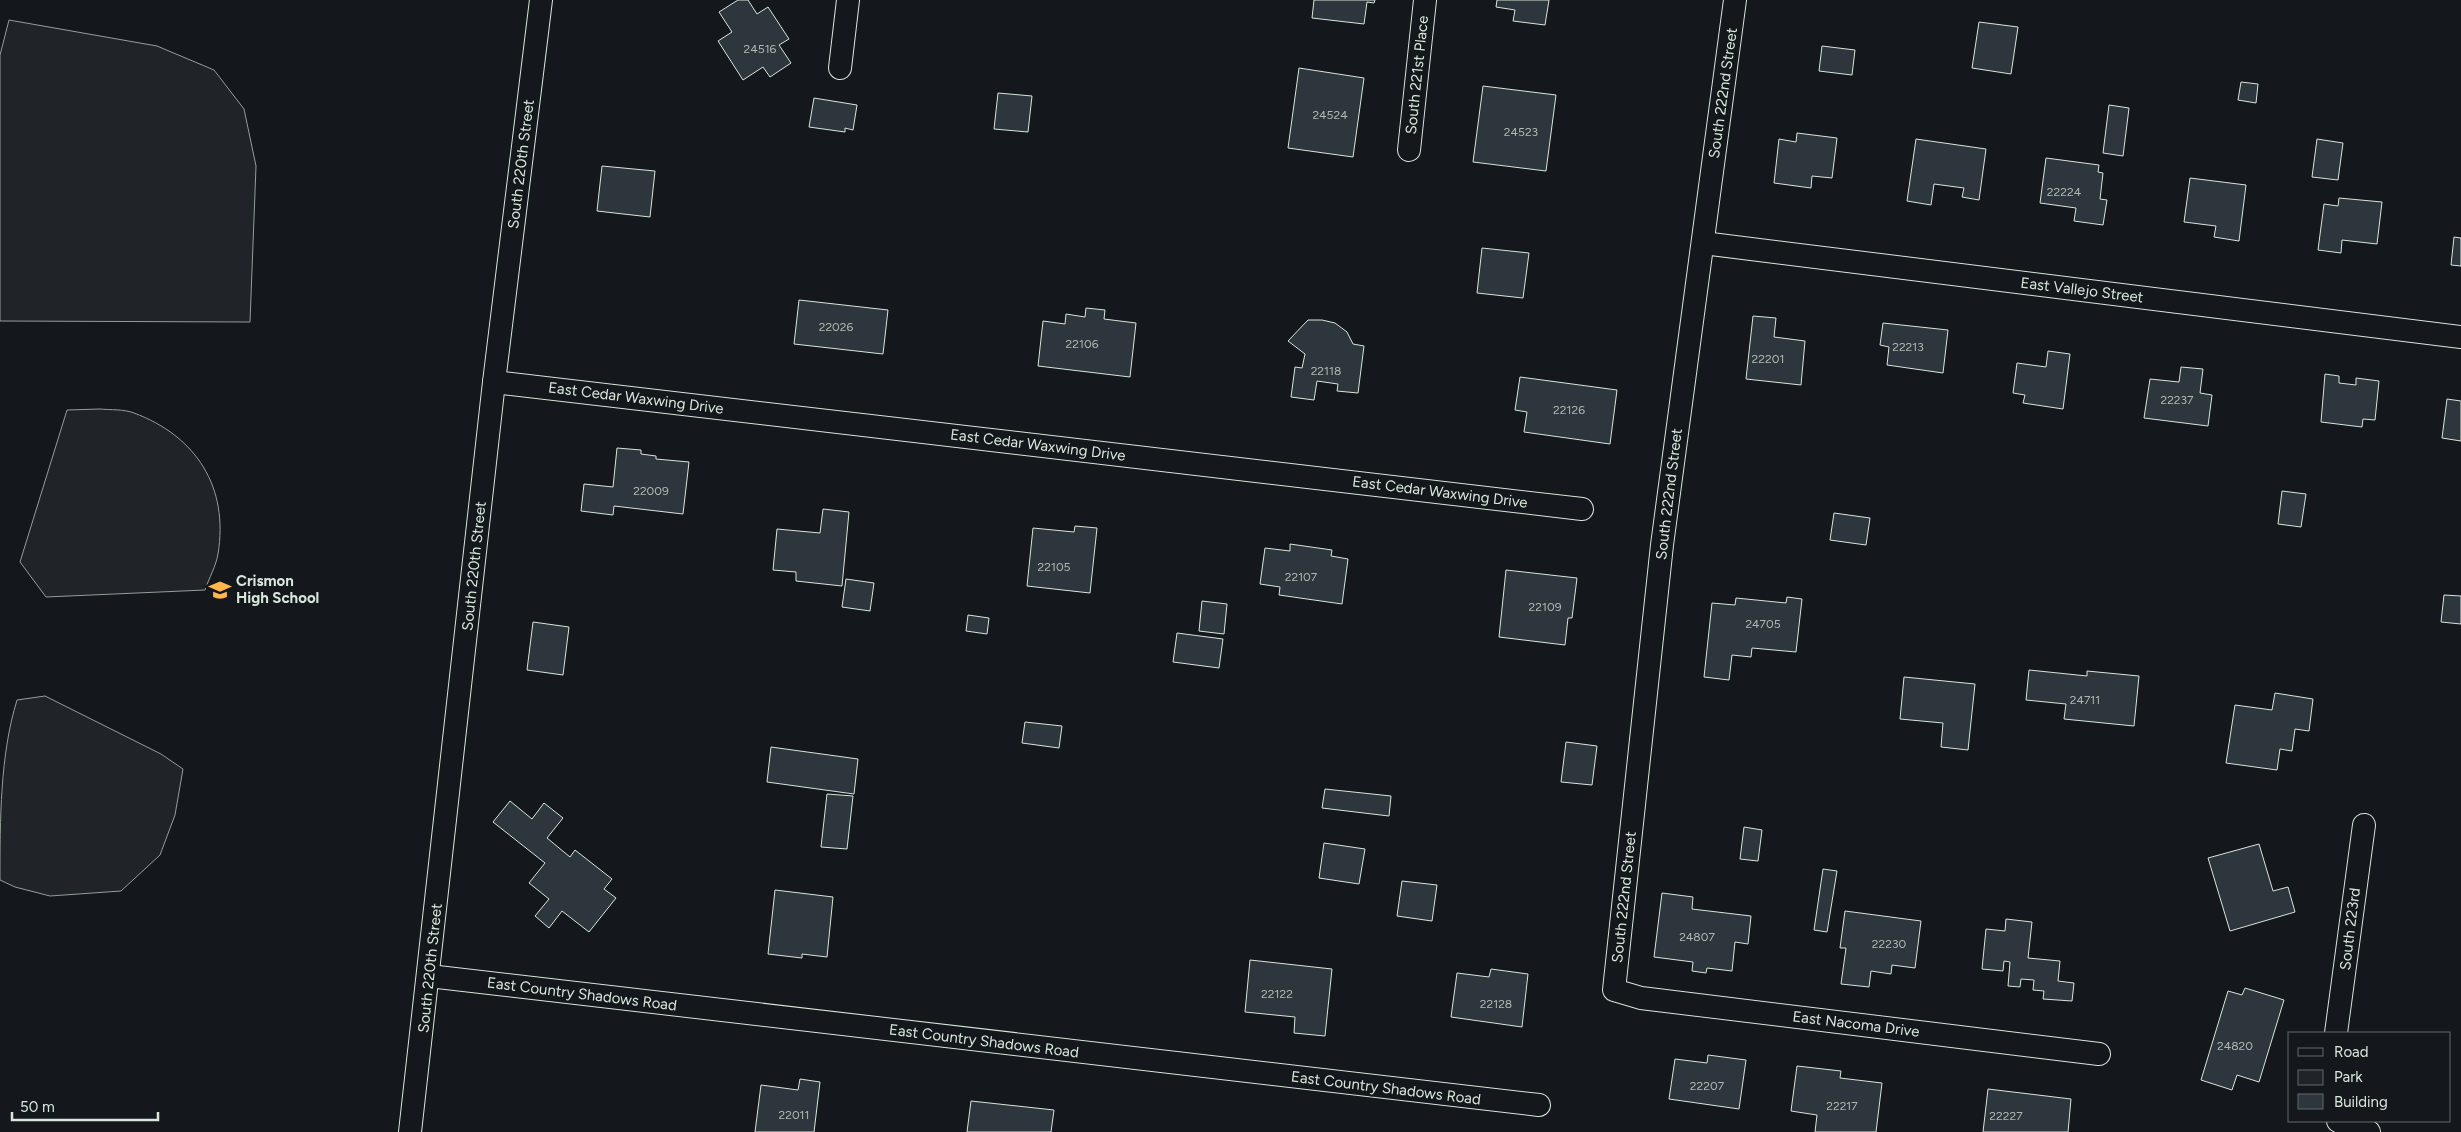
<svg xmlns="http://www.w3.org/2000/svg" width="2461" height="1132" font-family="Figtree,sans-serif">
<rect width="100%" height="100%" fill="#14181c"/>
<g fill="#202428" stroke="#939e99">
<path d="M9 20 157 46 214 70 244 109 256 166 250 322 0 321V55Z"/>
<path d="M100 409C110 410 124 409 134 413 196 436 229 487 218 554 216 566 209 578 205 590L46 597 20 562 67 410Z"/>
<path d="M45 696 161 754 183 769 175 815 160 855 121 891 50 896 15 887 0 880C0 820 0 755 17 700Z"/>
</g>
<g fill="#2c363c" stroke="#d8e6dc">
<path d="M738 0H748L757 14 768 7 789 39 779 45 791 63 770 77 763 67 743 80 718 41 732 32 719 12Z"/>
<path d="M1314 0H1375L1374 3 1367 2 1364 24 1312 18Z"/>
<path d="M1497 0H1549L1545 25 1513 21 1515 10 1496 7Z"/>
<path d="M1979 22 2018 27 2011 74 1972 68Z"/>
<path d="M1822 46 1855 50 1852 75 1819 71Z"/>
<path d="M1299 68 1364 78 1353 157 1288 148Z"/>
<path d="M2241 82 2258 84 2256 103 2238 100Z"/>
<path d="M1483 86 1556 95 1546 171 1473 162Z"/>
<path d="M998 93 1032 96 1028 132 994 129Z"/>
<path d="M814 98 857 105 853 130 845 128V132L809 127Z"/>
<path d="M2109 105 2129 108 2123 156 2103 153Z"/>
<path d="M1797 133 1837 138 1832 178 1812 176 1811 188 1774 183 1779 139 1796 142Z"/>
<path d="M1916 139 1986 149 1979 200 1962 197 1964 188 1934 184 1931 205 1907 201Z"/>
<path d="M2317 139 2343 143 2338 180 2312 177Z"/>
<path d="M2046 158 2099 165 2098 172 2103 173 2100 199 2107 200 2103 225 2074 221 2076 208 2040 203Z"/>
<path d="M602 166 655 171 650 217 597 211Z"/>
<path d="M2190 178 2246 185 2239 241 2214 237 2216 226 2184 222Z"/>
<path d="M2339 198 2382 202 2377 244 2342 240 2341 253 2318 250 2324 204 2338 206Z"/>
<path d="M2454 237 2461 238V266L2451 265Z"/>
<path d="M1482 248 1529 253 1523 298 1477 293Z"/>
<path d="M799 300 888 310 883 354 794 344Z"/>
<path d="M1086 308 1105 310 1104 319 1136 323 1130 377 1038 366 1043 321 1065 324 1066 314 1085 317Z"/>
<path d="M1753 316 1776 318 1774 337 1805 341 1801 385 1746 379Z"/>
<path d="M1308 320H1322L1335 323 1347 332 1353 344 1364 346 1358 393 1337 391 1338 384 1317 381 1314 400 1291 397 1295 367 1302 368 1305 354 1288 341Z"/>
<path d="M1883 323 1948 330 1943 373 1887 365 1889 347 1880 345Z"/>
<path d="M2048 351 2070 354 2063 409 2023 403 2025 395 2013 393 2017 363 2046 367Z"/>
<path d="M2181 367 2203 369 2200 393 2212 395 2208 426 2144 418 2150 379 2179 382Z"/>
<path d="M2325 374 2339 376V383L2356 385V378L2379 381 2375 420 2363 419 2362 427 2321 422Z"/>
<path d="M1520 377 1617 390 1610 444 1524 432 1527 412 1515 410Z"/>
<path d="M2447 399 2461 401V441L2442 438Z"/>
<path d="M617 448 641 450V454L656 456V459L689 462 683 514 614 506 613 515 581 511 584 484 613 487Z"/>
<path d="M2282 491 2306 494 2301 527 2278 524Z"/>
<path d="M823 509 849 512 842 586 796 581V572L773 570 777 529 820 533Z"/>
<path d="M1834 513 1870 518 1866 545 1830 540Z"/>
<path d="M1075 526 1097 528 1090 593 1027 586 1033 528 1074 532Z"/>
<path d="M1290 544 1332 550 1331 556 1348 559 1342 604 1279 595 1280 587 1260 584 1265 548 1290 551Z"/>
<path d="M1506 570 1577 578 1572 618H1568L1565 645 1499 637Z"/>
<path d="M846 579 874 583 870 611 842 607Z"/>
<path d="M2444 595 2461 596V624L2441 622Z"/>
<path d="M1787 597 1802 599 1796 652 1752 648 1751 657 1732 655 1729 680 1704 677 1712 603 1735 605 1736 598 1786 603Z"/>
<path d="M1202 601 1227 604 1224 634 1199 631Z"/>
<path d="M968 615 989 618 987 634 966 631Z"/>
<path d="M533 622 569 627 563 675 527 670Z"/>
<path d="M1177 633 1223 639 1219 668 1173 662Z"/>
<path d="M2029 670 2087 676V671L2139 676 2134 726 2064 719 2066 704 2026 700Z"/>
<path d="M1904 677 1975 684 1968 750 1941 747 1943 723 1900 719Z"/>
<path d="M2275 693 2313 699 2309 731 2295 729 2292 751 2280 749 2277 770 2226 763 2235 705 2272 710Z"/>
<path d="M1025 722 1062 726 1059 748 1022 743Z"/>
<path d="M1566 742 1597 746 1592 785 1561 782Z"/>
<path d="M771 747 858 759 854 794 767 782Z"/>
<path d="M1325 789 1391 796 1389 816 1322 808Z"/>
<path d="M827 794 853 796 847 849 821 847Z"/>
<path d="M510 801 532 819 544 803 563 818 547 838 570 857 575 850 612 879 604 889 616 898 589 932 562 911 549 928 535 916 549 899 529 883 545 863 493 822Z"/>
<path d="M1744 827 1762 830 1758 861 1740 859Z"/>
<path d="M1324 843 1365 849 1359 884 1319 878Z"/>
<path d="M2259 844 2273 891 2288 887 2295 912 2230 931 2208 858Z"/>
<path d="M1823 869 1837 871 1827 932 1814 930Z"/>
<path d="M1402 881 1437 885 1432 921 1397 916Z"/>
<path d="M775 890 833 897 827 957 802 954V958L768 954Z"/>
<path d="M1662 893 1693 897 1692 909 1751 916 1748 944 1735 942 1732 971 1707 968 1706 973 1692 971 1693 962 1654 957Z"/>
<path d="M1845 911 1921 921 1915 968 1892 965 1891 974 1871 971 1869 987 1841 984 1846 948H1840Z"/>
<path d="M2006 919 2032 922 2028 958 2060 961 2058 981 2074 983 2072 1001 2043 999 2044 991 2033 990 2034 980 2021 979 2020 987 2008 986 2010 962 2004 961 2003 971 1982 969 1986 929 2005 931Z"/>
<path d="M1250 960 1332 969 1325 1036 1294 1033 1295 1017 1245 1012Z"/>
<path d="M1491 969 1528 974 1522 1027 1451 1017 1457 973 1489 977Z"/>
<path d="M2245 988 2284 1000 2259 1082 2237 1075 2232 1090 2201 1080 2228 991 2242 995Z"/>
<path d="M1708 1055 1746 1060 1739 1109 1669 1099 1675 1059 1707 1063Z"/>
<path d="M1797 1066 1841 1071 1840 1078 1882 1083 1876 1132H1815L1817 1115 1791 1111Z"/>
<path d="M800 1079 820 1082 814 1132H755L761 1085 798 1090Z"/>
<path d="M1988 1089 2071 1099 2068 1132H1983Z"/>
<path d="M971 1101 1054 1110 1051 1132H967Z"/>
</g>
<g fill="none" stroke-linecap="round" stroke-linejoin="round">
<g stroke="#d8e6dc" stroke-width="24">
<g id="minor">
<path d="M1735 0 1662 545 1614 990 1641 998 2099 1054"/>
<path d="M840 68 848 0"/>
<path d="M1409 150 1425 0"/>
<path d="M1703 243 2461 337"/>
<path d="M494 382 1582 509"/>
<path d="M429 976 1539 1105"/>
<path d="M2336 1033 2364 825"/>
<path d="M2338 1121 2355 1130 2369 1132"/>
<path d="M410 1132 494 382 541 0"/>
</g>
</g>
<use href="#minor" stroke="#14181c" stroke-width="22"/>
</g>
<defs>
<g id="school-bare" transform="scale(1.725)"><path d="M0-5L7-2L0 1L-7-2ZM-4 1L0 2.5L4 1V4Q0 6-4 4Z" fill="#ffb74d" stroke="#14181c" stroke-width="2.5" paint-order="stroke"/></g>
</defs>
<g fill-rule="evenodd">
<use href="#school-bare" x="220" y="590"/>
</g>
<g text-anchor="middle" stroke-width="4" stroke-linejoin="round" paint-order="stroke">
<g font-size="12" fill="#adbab4">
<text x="760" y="53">24516</text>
<text x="1330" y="119">24524</text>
<text x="1521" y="136">24523</text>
<text x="2064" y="196">22224</text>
<text x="836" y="331">22026</text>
<text x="1082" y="348">22106</text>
<text x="1908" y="351">22213</text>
<text x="1768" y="363">22201</text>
<text x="1326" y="375">22118</text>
<text x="2177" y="404">22237</text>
<text x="1569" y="414">22126</text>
<text x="651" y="495">22009</text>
<text x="1054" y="571">22105</text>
<text x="1301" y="581">22107</text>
<text x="1545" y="611">22109</text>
<text x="1763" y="628">24705</text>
<text x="2085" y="704">24711</text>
<text x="1697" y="941">24807</text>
<text x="1889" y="948">22230</text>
<text x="1277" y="998">22122</text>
<text x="1496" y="1008">22128</text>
<text x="2235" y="1050">24820</text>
<text x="1707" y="1090">22207</text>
<text x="1842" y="1110">22217</text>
<text x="794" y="1119">22011</text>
<text x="2006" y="1120">22227</text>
</g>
<g font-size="15" fill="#d8e6dc" stroke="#14181c">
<text transform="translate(1417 75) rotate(-84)" y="5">South 221st Place</text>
<text transform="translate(1723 93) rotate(-82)" y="5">South 222nd Street</text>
<text transform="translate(521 164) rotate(-83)" y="5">South 220th Street</text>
<text transform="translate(2082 290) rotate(7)" y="5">East Vallejo Street</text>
<text transform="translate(636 398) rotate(7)" y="5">East Cedar Waxwing Drive</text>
<text transform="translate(1038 445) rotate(7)" y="5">East Cedar Waxwing Drive</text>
<text transform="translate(1440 492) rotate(7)" y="5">East Cedar Waxwing Drive</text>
<text transform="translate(1669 494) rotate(-83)" y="5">South 222nd Street</text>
<text transform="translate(474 566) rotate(-84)" y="5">South 220th Street</text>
<text transform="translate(1624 897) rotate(-84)" y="5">South 222nd Street</text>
<text transform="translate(2350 929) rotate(-83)" y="5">South 223rd</text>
<text transform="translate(430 968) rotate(-84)" y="5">South 220th Street</text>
<text transform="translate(582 994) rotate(7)" y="5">East Country Shadows Road</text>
<text transform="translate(1856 1024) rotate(7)" y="5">East Nacoma Drive</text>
<text transform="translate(984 1041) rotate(7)" y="5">East Country Shadows Road</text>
<text transform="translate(1386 1088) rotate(7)" y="5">East Country Shadows Road</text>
</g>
<g font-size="15" font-weight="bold" fill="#d8e6dc" stroke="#14181c" text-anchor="start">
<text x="236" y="586">Crismon<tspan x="236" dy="17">High School</tspan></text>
</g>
</g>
<rect x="2288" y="1032" width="162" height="90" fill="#14181c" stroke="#626a69"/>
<rect x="2298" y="1048" width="25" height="8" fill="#14181c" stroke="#626a69"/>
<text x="2334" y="1057" font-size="15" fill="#d8e6dc">Road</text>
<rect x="2298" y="1070" width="25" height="15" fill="#202428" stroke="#626a69"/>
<text x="2334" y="1082" font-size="15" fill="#d8e6dc">Park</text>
<rect x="2298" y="1094" width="25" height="15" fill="#2c363c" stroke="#626a69"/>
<text x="2334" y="1107" font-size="15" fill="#d8e6dc">Building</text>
<path d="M12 1112v8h146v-8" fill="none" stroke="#d8e6dc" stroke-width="2.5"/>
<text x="20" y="1112" font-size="15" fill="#d8e6dc" stroke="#14181c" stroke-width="4" paint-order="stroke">50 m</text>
</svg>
